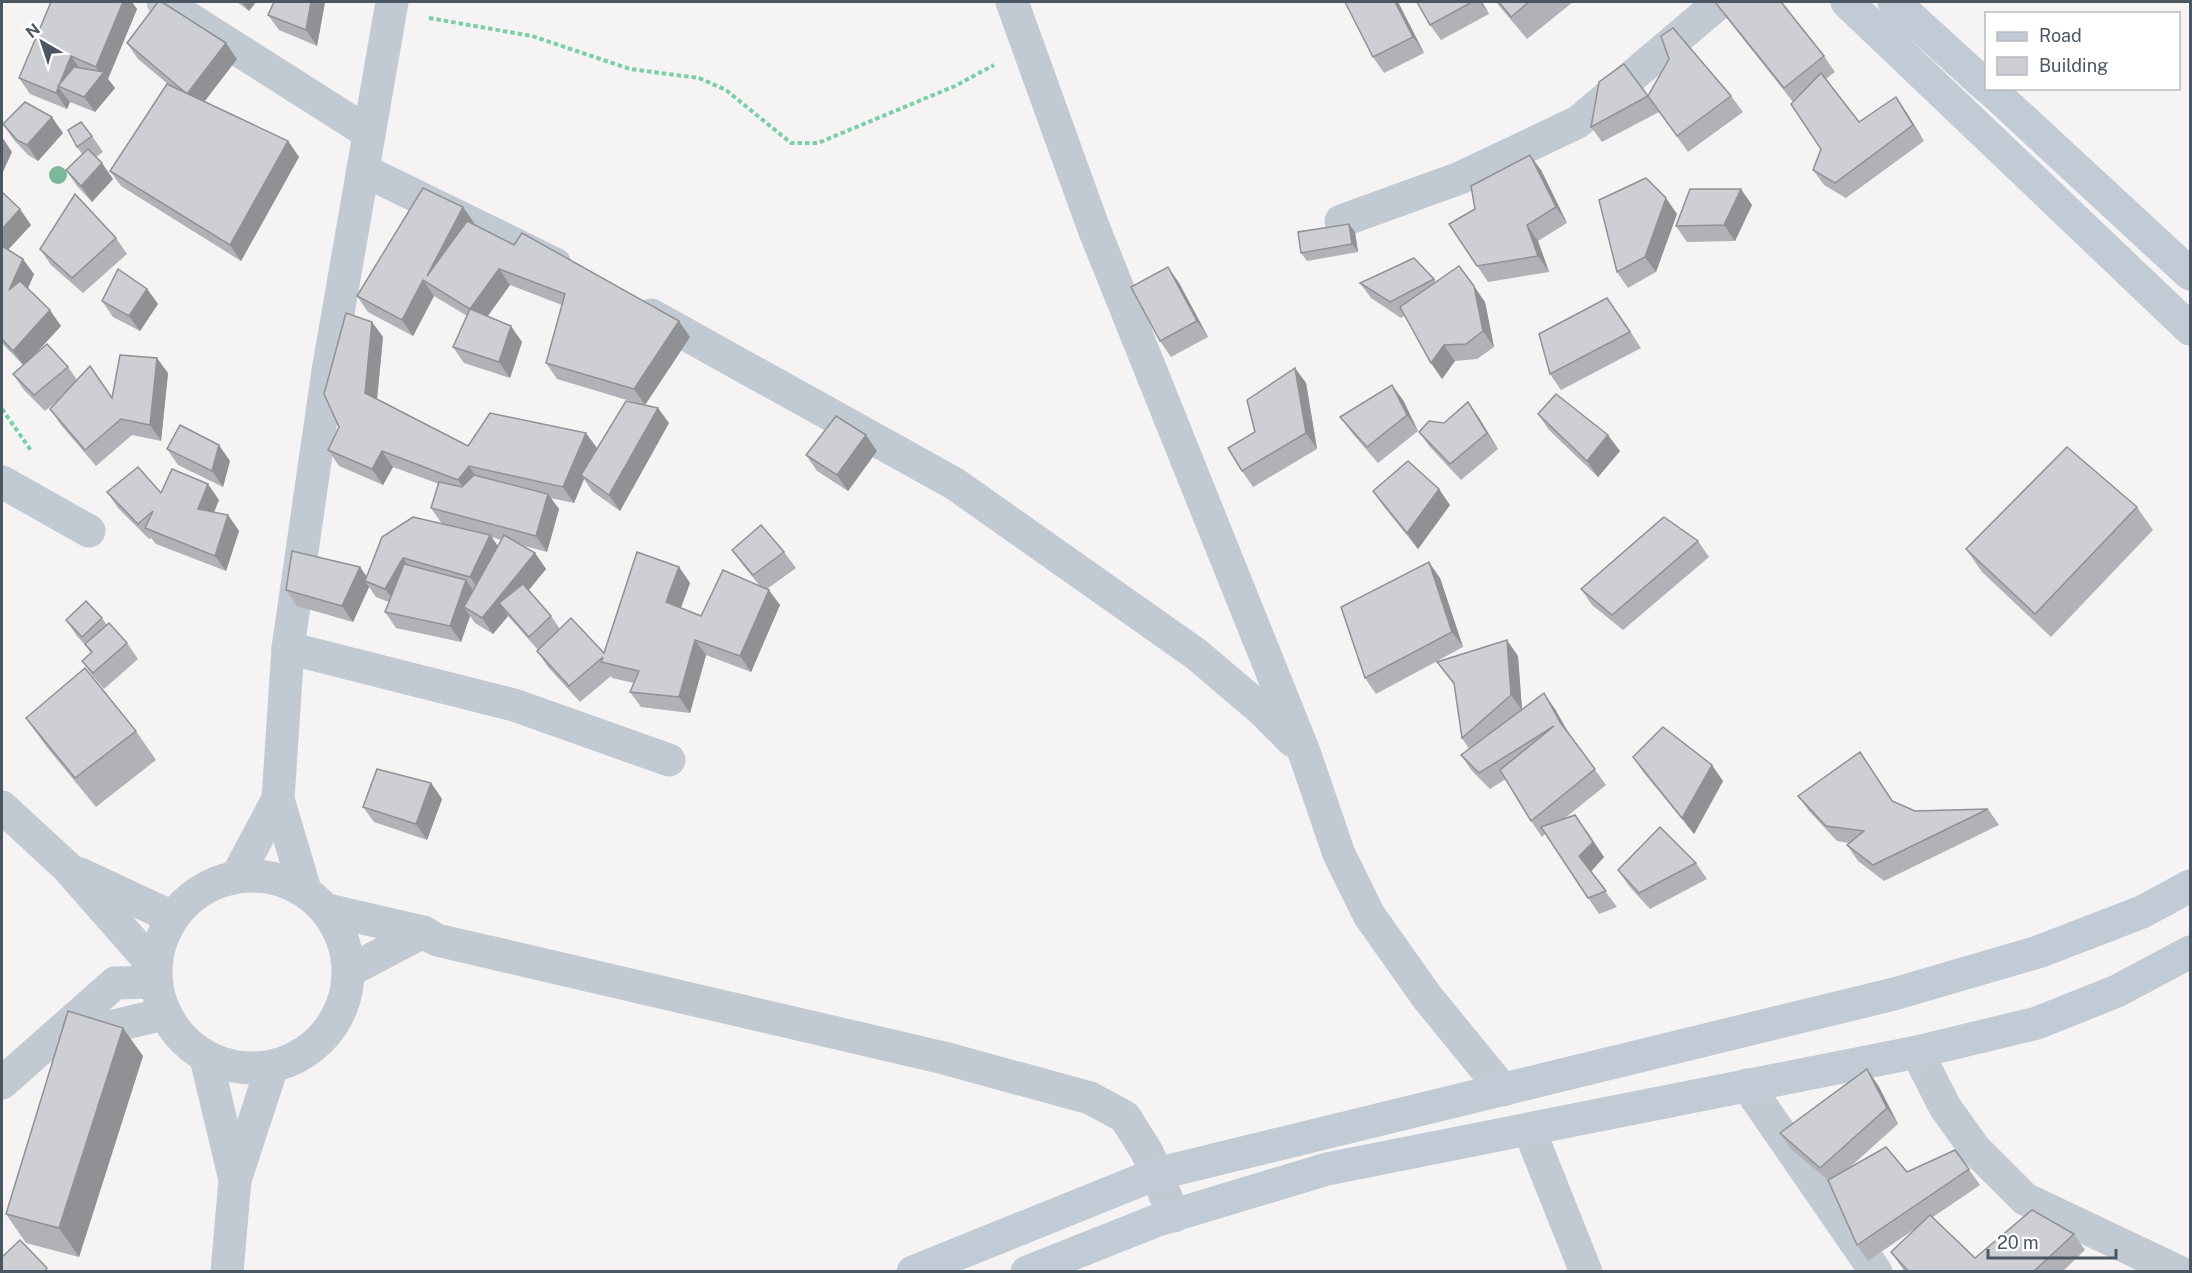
<svg xmlns="http://www.w3.org/2000/svg" width="2192" height="1273" font-family="'Public Sans',sans-serif">
<rect width="100%" height="100%" fill="#f5f3f3"/>
<g fill="none" stroke-linecap="round" stroke-linejoin="round">
<g stroke="#7ad0a6" stroke-width="4" stroke-dasharray="4.5 3" stroke-linecap="butt">
<path d="M429 18 532 36 630 69 699 78 726 90 791 143H818L955 86 994 65"/>
<path d="M2 409 32 452"/>
</g>
<g stroke="#c1cad2" stroke-width="33">
<path d="M163 2 369 133"/>
<path d="M1012 2 1094 229 1304 752 1339 854 1369 915 1427 997 1503 1090"/>
<path d="M363 170 555 264"/>
<path d="M1341 221 1460 178 1578 122 1720 2"/>
<path d="M651 315 955 484 1196 654 1262 710 1293 741"/>
<path d="M2 482 89 531"/>
<path d="M288 648 514 705 669 760"/>
<path d="M2 807 68 868 155 967"/>
<path d="M80 874 172 917"/>
<circle cx="252" cy="972" r="96"/>
<path d="M237 876 278 799"/>
<path d="M305 890 278 799 288 648 328 371 392 2"/>
<path d="M328 910 423 932 437 940 944 1058 1090 1098 1125 1117 1147 1152 1174 1216"/>
<path d="M349 971 423 932"/>
<path d="M72 1036 164 1014"/>
<path d="M1917 1052 1945 1107 1975 1149 2025 1199 2179 1272"/>
<path d="M206 1058 235 1180"/>
<path d="M2 1083 115 983 155 982"/>
<path d="M1747 1085 1876 1272"/>
<path d="M1529 1129 1586 1272"/>
<path d="M227 1272 235 1180 272 1067"/>
</g>
<g stroke="#c1cbd6" stroke-width="33">
<path d="M1847 2 2190 329"/>
<path d="M1894 2 1986 86"/>
<path d="M1989 88 2190 274"/>
<path d="M913 1272 1156 1174 1894 994 2038 952 2142 912 2190 886"/>
<path d="M1027 1272 1158 1220 1327 1169 1917 1052 2037 1023 2117 991 2190 952"/>
</g>
</g>
<circle fill="#7bb799" cx="58" cy="175" r="9"/>
<g fill="#b0b2b7" fill-rule="evenodd">
<path d="M237 2H256L249 11Z"/>
<path d="M274 2H325L317 46 279 30 268 15Z"/>
<path d="M1398 2 1424 53 1384 73 1373 57Z"/>
<path d="M1417 2H1482L1489 14 1441 40 1430 25Z"/>
<path d="M1496 2H1573L1527 39Z"/>
<path d="M1714 2H1781L1824 56 1835 72 1826 79 1859 122 1896 97 1924 141 1846 198 1824 185 1813 170 1821 149 1793 102Z"/>
<path d="M137 9 108 79 115 88 95 112 70 102 67 109 30 94 19 78Z"/>
<path d="M127 43 237 59 204 102 288 141 299 157 241 261 121 186 110 171 169 85 138 59Z"/>
<path d="M1648 96 1659 112 1602 142 1591 127Z"/>
<path d="M1648 96H1731L1743 112 1688 152Z"/>
<path d="M3 124 63 133 38 161 28 155 14 140Z"/>
<path d="M92 136 103 152 96 157 113 179 92 202 77 186 66 170 82 154 77 147Z"/>
<path d="M1541 170 1567 223 1538 241 1549 272 1488 282 1449 224Z"/>
<path d="M2 192 31 225 8 250 34 274 28 289 61 326 38 351 68 367 77 380 112 398 168 373 161 441 132 435 96 466 61 425 50 409 59 399 45 411 24 390 13 374 23 365 2 343Z"/>
<path d="M1752 205 1735 241 1687 242 1676 226Z"/>
<path d="M463 207 474 223 473 224 690 337 645 405 669 423 620 511 592 491 584 479 574 503 550 498 559 509 547 552 521 545 535 553 546 569 529 590 551 616 560 629 604 653 679 567 690 583 681 608 701 616 760 586 743 565 732 550 784 552 796 568 767 589 780 605 751 672 706 655 690 713 641 707 630 692 634 683 612 678 611 676 580 702 548 667 537 651 538 650 508 616 493 634 475 623 470 616 461 642 396 628 385 612 389 602 376 597 369 587 353 622 297 606 286 590 360 567 367 577 442 524 431 508 439 484 393 467 383 485 339 466 328 450 383 337 377 399 468 446 597 448 595 452 637 403 557 379 546 363 562 305 510 285 488 316 522 342 510 378 464 363 453 347 467 316 434 296 413 336 368 312 357 296ZM492 537 501 540 498 546Z"/>
<path d="M1677 214 1656 272 1628 288 1617 272Z"/>
<path d="M1349 224 1355 232 1358 252 1307 261 1301 253Z"/>
<path d="M116 238 127 254 83 293 51 265 40 249Z"/>
<path d="M1168 267 1179 283 1208 337 1171 357 1160 341Z"/>
<path d="M1434 279 1436 282 1485 302 1494 347 1477 359 1455 361 1442 379 1405 315 1401 318 1371 298 1360 283Z"/>
<path d="M147 289 158 304 140 331 113 317 102 301Z"/>
<path d="M1619 314 1641 348 1561 390 1550 374Z"/>
<path d="M1295 368 1306 383 1317 449 1253 487 1242 471 1255 432Z"/>
<path d="M1403 400 1418 431 1378 463 1352 433 1340 417Z"/>
<path d="M1468 402 1479 418 1498 449 1461 480 1430 447 1419 432 1444 423Z"/>
<path d="M1538 414 1620 451 1598 477 1549 430Z"/>
<path d="M167 449 230 461 223 487 178 465Z"/>
<path d="M877 451 848 491 817 471 806 455Z"/>
<path d="M1373 491 1450 505 1418 549 1384 507Z"/>
<path d="M107 492 161 493 219 500 214 512 228 515 239 531 226 571 156 544 151 538 149 539 118 508Z"/>
<path d="M2137 507 2153 530 2051 637 1982 572 1966 549Z"/>
<path d="M1698 541 1709 557 1623 630 1592 605 1581 589Z"/>
<path d="M1440 578 1463 647 1376 694 1365 678Z"/>
<path d="M102 618 107 625 127 643 138 659 104 689 93 676 82 661 91 653 86 646 77 636 66 620Z"/>
<path d="M1518 656 1522 710 1555 709 1570 735 1606 785 1565 818 1604 857 1591 872 1617 907 1599 914 1545 834 1542 837 1531 821 1506 779 1490 789 1472 771 1461 755 1469 749 1462 738 1454 685 1437 662Z"/>
<path d="M26 718 136 731 156 760 96 807 46 746Z"/>
<path d="M1633 757 1723 781 1694 834 1644 773Z"/>
<path d="M1871 768 1893 801 1915 811 1988 809 1999 825 1884 881 1858 861 1847 845 1849 843 1837 841 1809 811 1798 796Z"/>
<path d="M431 783 442 799 427 840 374 822 363 807Z"/>
<path d="M1696 863 1707 879 1650 909 1629 886 1618 870Z"/>
<path d="M143 1056 79 1257 26 1243 6 1214Z"/>
<path d="M1878 1085 1898 1124 1849 1168 1907 1172 1955 1150 1980 1185 1933 1217 1975 1258 2074 1234 2085 1250 2062 1272H1905L1891 1252 1916 1228 1868 1261 1857 1245 1829 1181 1791 1149 1780 1133Z"/>
</g>
<g fill="#909195">
<path d="M123 2H132L137 9 108 79 115 88 95 112 84 97 101 75 96 67Z"/>
<path d="M242 2H256L249 11Z"/>
<path d="M311 2H325L317 46 306 30Z"/>
<path d="M1395 2H1398L1424 53 1413 37Z"/>
<path d="M1480 2H1482L1489 14Z"/>
<path d="M226 43 237 59 198 110 187 94Z"/>
<path d="M71 56 82 72 58 86Z"/>
<path d="M58 87 70 102 67 109 56 93Z"/>
<path d="M1896 97 1907 113 1924 141 1913 125Z"/>
<path d="M52 117 63 133 38 161 27 145Z"/>
<path d="M2 137 12 152 2 174Z"/>
<path d="M288 141 299 157 241 261 230 245Z"/>
<path d="M1530 155 1541 170 1567 223 1556 207Z"/>
<path d="M102 163 113 179 92 202 81 186Z"/>
<path d="M1741 189 1752 205 1735 241 1724 225Z"/>
<path d="M1666 198 1677 214 1656 272 1645 257Z"/>
<path d="M463 207 474 223 439 290 427 276Z"/>
<path d="M20 209 31 225 2 256V229Z"/>
<path d="M1349 224 1355 232 1358 252 1352 244Z"/>
<path d="M1527 225 1538 241 1549 272 1538 256Z"/>
<path d="M23 259 34 274 20 306 9 290Z"/>
<path d="M1168 267 1179 283 1208 337 1197 321Z"/>
<path d="M499 269 510 285 481 325 470 309Z"/>
<path d="M423 280 434 296 413 336 402 320Z"/>
<path d="M1474 286 1485 302 1494 347 1483 331Z"/>
<path d="M147 289 158 304 140 331 129 316Z"/>
<path d="M50 310 61 326 24 366 13 351Z"/>
<path d="M679 321 690 337 645 405 634 389Z"/>
<path d="M372 322 383 337 376 409 365 393Z"/>
<path d="M511 326 522 342 510 378 499 362Z"/>
<path d="M1444 345 1455 361 1442 379 1431 363Z"/>
<path d="M157 358 168 373 161 441 150 425Z"/>
<path d="M1295 368 1306 383 1317 449 1306 433Z"/>
<path d="M1392 385 1403 400 1418 431 1407 415Z"/>
<path d="M1468 402 1479 418 1498 449 1487 433Z"/>
<path d="M658 408 669 423 620 511 609 495Z"/>
<path d="M586 433 597 448 585 478 581 475 584 479 574 503 563 487Z"/>
<path d="M866 435 877 451 848 491 837 475Z"/>
<path d="M1608 435 1620 451 1598 477 1587 461Z"/>
<path d="M219 445 230 461 223 487 212 471Z"/>
<path d="M382 451 393 467 383 485 372 469Z"/>
<path d="M469 466 480 482 469 496 458 480Z"/>
<path d="M208 484 219 500 209 524 198 509Z"/>
<path d="M1439 489 1450 505 1418 549 1407 533Z"/>
<path d="M548 494 559 509 547 552 536 536Z"/>
<path d="M228 515 239 531 226 571 215 556Z"/>
<path d="M490 535 501 551 481 593 470 577Z"/>
<path d="M535 553 546 569 509 614 499 603 508 616 493 634 482 618Z"/>
<path d="M403 558 414 574 397 604 385 589Z"/>
<path d="M1429 562 1440 578 1463 647 1452 632Z"/>
<path d="M360 567 371 583 365 581 369 587 353 622 342 606Z"/>
<path d="M679 567 690 583 677 618 666 602Z"/>
<path d="M466 580 477 596 464 607 470 616 461 642 450 626Z"/>
<path d="M769 590 780 605 751 672 740 656Z"/>
<path d="M695 640 706 655 690 713 679 697Z"/>
<path d="M1507 640 1518 656 1522 710 1511 695Z"/>
<path d="M1544 693 1555 709 1571 738 1560 722Z"/>
<path d="M1712 765 1723 781 1694 834 1682 818Z"/>
<path d="M431 783 442 799 427 840 416 824Z"/>
<path d="M1586 830 1604 857 1590 872 1579 856Z"/>
<path d="M123 1028 143 1056 79 1257 59 1228Z"/>
<path d="M1867 1069 1878 1085 1898 1124 1887 1108Z"/>
</g>
<g fill="#cdcfd5" stroke="#909195" stroke-width="1.5">
<path d="M51 2H123L96 67 71 56 56 93 19 78Z"/>
<path d="M158 2H162L226 43 187 94 127 43Z"/>
<path d="M274 2H311L306 30 268 15Z"/>
<path d="M1345 2H1395L1413 37 1373 57Z"/>
<path d="M1417 2H1472L1430 25Z"/>
<path d="M1499 2H1529L1511 17Z"/>
<path d="M1715 2H1781L1824 56 1784 88Z"/>
<path d="M1673 28 1731 96 1677 136 1648 96 1669 59 1661 36Z"/>
<path d="M1624 64 1648 96 1591 127 1599 82Z"/>
<path d="M74 67 104 72 84 97 58 86Z"/>
<path d="M1821 73 1859 122 1896 97 1913 125 1835 183 1813 170 1821 149 1791 104Z"/>
<path d="M167 84 288 141 230 245 110 171Z"/>
<path d="M25 102 52 117 27 145 17 140 3 124Z"/>
<path d="M81 122 92 136 77 147 68 130Z"/>
<path d="M88 149 102 163 81 186 66 170Z"/>
<path d="M1530 155 1556 207 1527 225 1538 256 1477 266 1449 224 1475 209 1471 186Z"/>
<path d="M1646 178 1666 198 1645 257 1617 272 1599 200Z"/>
<path d="M423 188 463 207 427 276 467 221 514 245 522 233 679 321 634 389 546 363 565 294 499 269 470 309 511 326 499 362 453 347 470 309 423 280 402 320 357 296Z"/>
<path d="M1690 189H1741L1724 225 1676 226Z"/>
<path d="M2 192 20 209 2 229Z"/>
<path d="M75 194 116 238 72 278 40 249Z"/>
<path d="M1349 224 1352 244 1301 253 1298 232Z"/>
<path d="M2 246 23 259 9 290 20 281 50 310 13 351 2 339Z"/>
<path d="M1414 258 1434 279 1390 302 1360 283Z"/>
<path d="M1459 266 1474 286 1483 331 1466 344 1444 345 1431 363 1400 307Z"/>
<path d="M1168 267 1197 321 1160 341 1131 287Z"/>
<path d="M118 269 147 289 129 316 102 301Z"/>
<path d="M1607 298 1630 332 1550 374 1539 334Z"/>
<path d="M346 313 372 322 365 393 468 446 490 413 586 433 563 487 469 466 458 480 382 451 372 469 328 450 339 427 324 394Z"/>
<path d="M47 344 68 367 34 395 13 374Z"/>
<path d="M120 355 157 358 150 425 121 419 85 450 50 409 90 366 112 398Z"/>
<path d="M1295 368 1306 433 1242 471 1228 448 1255 432 1247 400Z"/>
<path d="M1392 385 1407 415 1367 447 1340 417Z"/>
<path d="M1556 394 1608 435 1587 461 1538 414Z"/>
<path d="M626 401 658 408 609 495 581 475Z"/>
<path d="M1468 402 1487 433 1450 464 1419 432 1429 421 1444 423Z"/>
<path d="M836 416 866 435 837 475 806 455Z"/>
<path d="M180 425 219 445 212 471 167 449Z"/>
<path d="M2067 447 2137 507 2035 614 1966 549Z"/>
<path d="M1408 461 1439 489 1407 533 1373 491Z"/>
<path d="M138 467 161 493 172 469 208 484 198 509 228 515 215 556 145 528 153 511 138 524 107 492Z"/>
<path d="M474 475 548 494 536 536 431 508 439 482 462 487Z"/>
<path d="M413 517 490 535 470 577 403 558 385 589 365 581 382 537Z"/>
<path d="M1664 517 1698 541 1612 615 1581 589Z"/>
<path d="M761 525 784 552 753 575 732 550Z"/>
<path d="M504 535 535 553 482 618 464 607Z"/>
<path d="M292 551 360 567 342 606 286 590Z"/>
<path d="M637 552 679 567 666 602 701 616 723 570 769 590 740 656 695 640 679 697 630 692 639 671 601 662 603 657 569 686 537 651 571 618 604 653Z"/>
<path d="M1429 562 1452 632 1365 678 1341 607Z"/>
<path d="M404 564 466 580 450 626 385 612Z"/>
<path d="M523 584 551 616 529 637 499 603Z"/>
<path d="M86 601 102 618 82 637 66 620Z"/>
<path d="M109 623 127 643 93 673 82 661 92 652 85 644Z"/>
<path d="M1507 640 1511 695 1462 738 1454 683 1437 662Z"/>
<path d="M85 668 136 731 75 778 26 718Z"/>
<path d="M1544 693 1560 722 1595 769 1531 821 1500 770 1554 726 1479 773 1461 755Z"/>
<path d="M1663 727 1712 765 1682 818 1633 757Z"/>
<path d="M1860 752 1892 801 1915 811 1988 809 1873 865 1847 845 1864 831 1826 826 1798 796Z"/>
<path d="M377 769 431 783 416 824 363 807Z"/>
<path d="M1575 815 1593 842 1579 856 1606 891 1588 898 1541 827Z"/>
<path d="M1660 827 1696 863 1639 893 1618 870Z"/>
<path d="M68 1011 123 1028 59 1228 6 1214Z"/>
<path d="M1867 1069 1887 1108 1820 1168 1780 1133Z"/>
<path d="M1886 1147 1907 1172 1955 1150 1969 1169 1857 1245 1828 1180Z"/>
<path d="M2032 1210 2074 1234 2033 1272H1909L1891 1252 1930 1215 1975 1258Z"/>
<path d="M20 1240 47 1268 44 1272H2V1257Z"/>
</g>
<rect width="2192" height="1273" fill="none" stroke="#4a5661" stroke-width="6"/>
<rect x="1985" y="12" width="195" height="78" fill="#ffffff" stroke="#b7bbc0" stroke-width="1.5"/>
<rect x="1997" y="32" width="30" height="9" fill="#c1cbd6" stroke="#b7bbc0" stroke-width="1.5"/>
<text x="2039" y="42" font-size="18" fill="#4a5661">Road</text>
<rect x="1997" y="57" width="30" height="18" fill="#cdcfd5" stroke="#b7bbc0" stroke-width="1.5"/>
<text x="2039" y="72" font-size="18" fill="#4a5661">Building</text>
<g transform="translate(42 42) rotate(321)" stroke="#ffffff" stroke-width="4.5" paint-order="stroke">
<path d="M0-4.5L10 22L0 15L-10 22Z" fill="#4a5661"/>
<text y="-9" font-size="16" font-weight="bold" text-anchor="middle" fill="#4a5661">N</text>
</g>
<path d="M1988 1249v9h128v-9" fill="none" stroke="#4a5661" stroke-width="3"/>
<text x="1997" y="1249" font-size="18" fill="#4a5661" stroke="#ffffff" stroke-width="4.5" paint-order="stroke">20 m</text>
</svg>
